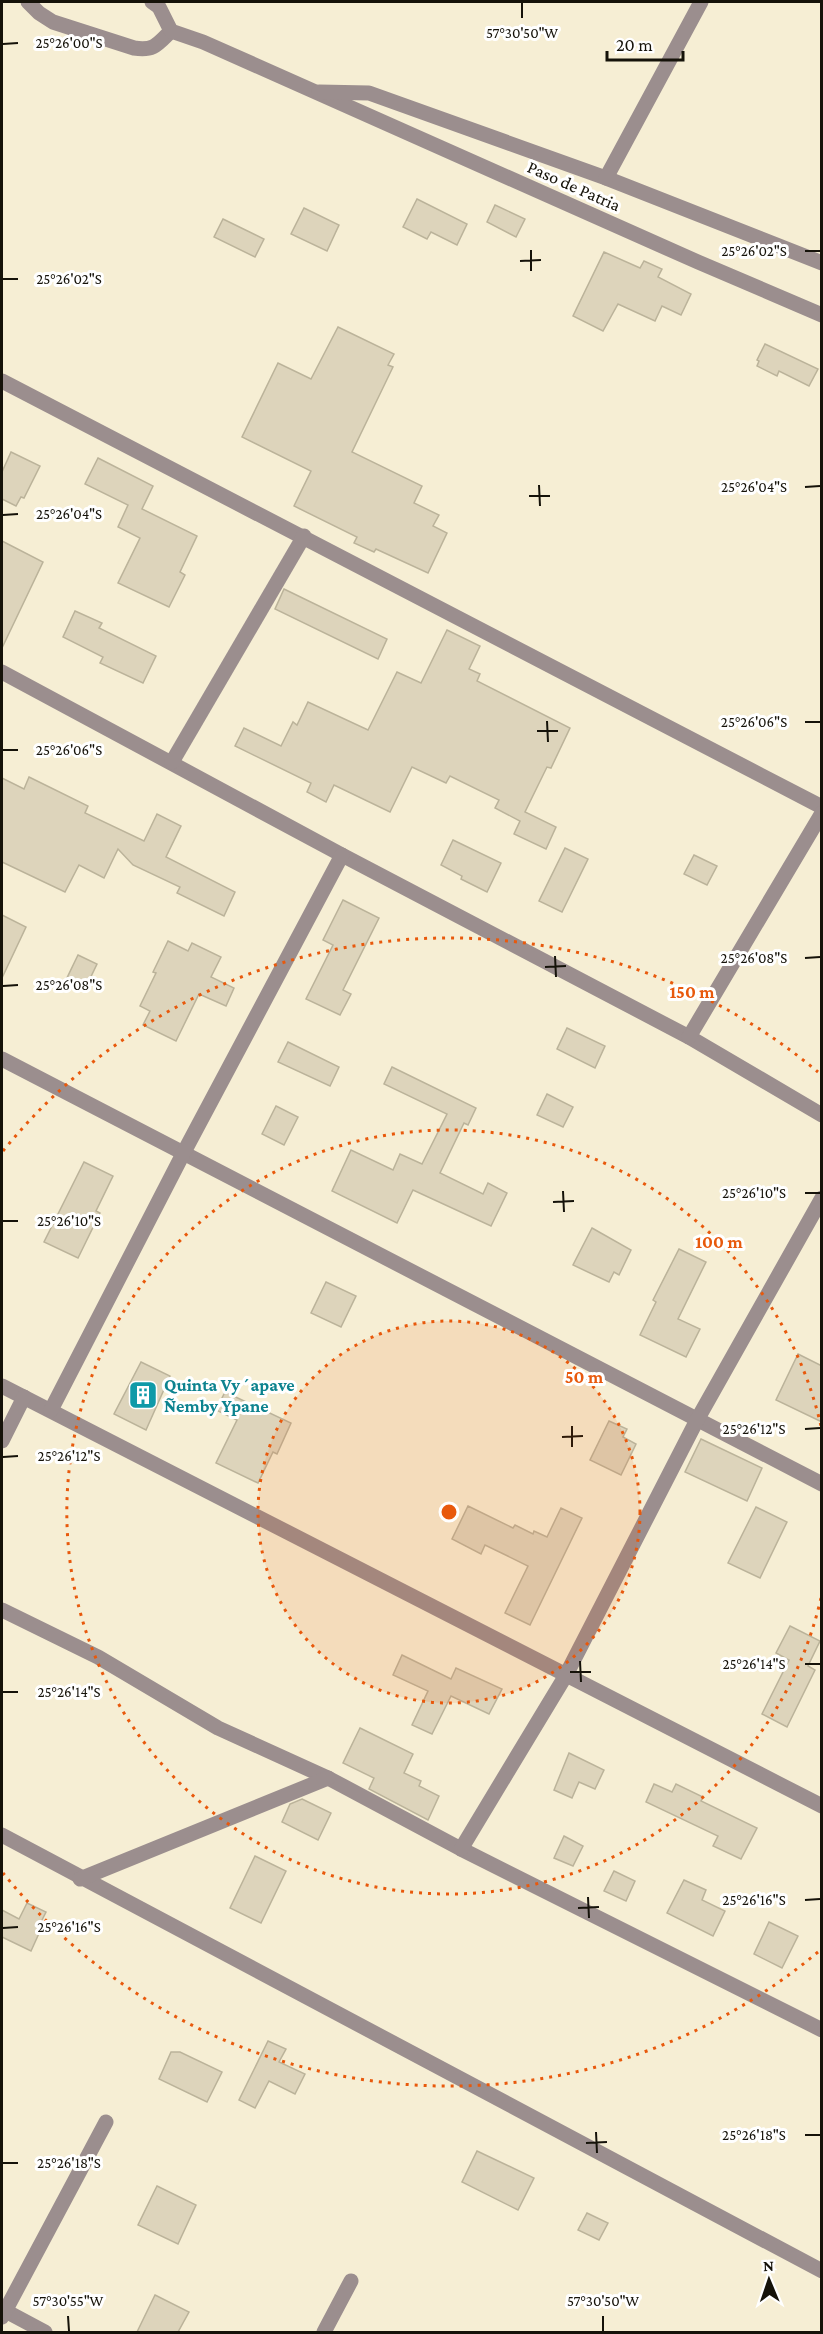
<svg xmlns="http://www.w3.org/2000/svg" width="823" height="2334" font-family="'Crimson Pro',serif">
<rect width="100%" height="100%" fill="#f6eed4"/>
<g fill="#ddd4bb" stroke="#bbb39a" stroke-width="1.5">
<path d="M417 199 467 224 457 245 431 232 427 239 403 227Z"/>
<path d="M495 205 525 219 516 237 487 222Z"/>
<path d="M304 208 339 225 327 251 291 234Z"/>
<path d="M223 219 264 239 255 257 214 237Z"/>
<path d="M604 252 640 268 644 261 662 269 658 277 691 294 681 315 662 306 655 321 618 304 603 331 573 316Z"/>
<path d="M338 327 394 354 388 365 393 367 352 452 422 486 414 503 439 515 433 526 447 533 428 573 376 549 374 552 354 543 357 537 294 506 311 471 242 437 278 363 311 379Z"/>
<path d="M765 344 818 369 809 386 779 371 777 376 757 366 759 361 757 360Z"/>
<path d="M11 452 40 466 24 498 21 497 16 506 2 499V472Z"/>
<path d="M98 458 153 486 142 509 197 536 180 572 185 575 169 607 118 583 140 538 118 527 128 505 85 484Z"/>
<path d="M2 541 43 562 2 648Z"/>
<path d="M284 589 387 639 378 659 275 609Z"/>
<path d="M75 611 102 623 99 628 156 656 143 683 100 663 103 657 63 637Z"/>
<path d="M447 630 480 646 469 669 480 674 477 681 570 728 551 768 547 767 525 812 556 827 546 849 514 834 520 821 495 808 499 800 450 776 446 783 412 767 390 812 334 785 326 802 307 792 311 783 235 746 244 728 281 746 293 722 297 725 308 702 368 730 397 672 421 683Z"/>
<path d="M29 777 88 806 85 813 144 841 157 814 181 826 166 857 235 892 224 916 177 893 180 887 133 865 118 849 104 878 79 865 65 892 2 862V778L24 789Z"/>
<path d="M453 840 501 863 487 892 461 879 462 876 441 865Z"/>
<path d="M565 848 588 859 562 912 539 901Z"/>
<path d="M694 855 717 866 707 885 684 874Z"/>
<path d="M343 900 379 918 343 990 351 994 340 1015 306 999 333 945 323 940Z"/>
<path d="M2 915 26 927 2 978Z"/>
<path d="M168 941 188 951 192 943 221 957 211 977 234 988 226 1006 199 994 176 1041 143 1025 150 1011 140 1006 156 973 153 972Z"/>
<path d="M78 955 97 964 84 991 65 982Z"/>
<path d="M567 1028 605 1046 595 1068 557 1049Z"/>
<path d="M288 1042 339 1067 330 1086 278 1062Z"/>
<path d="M392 1067 476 1108 468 1125 464 1123 440 1173 483 1194 488 1183 507 1193 491 1226 413 1190 397 1223 332 1191 351 1150 393 1170 400 1154 422 1164 447 1114 384 1084Z"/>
<path d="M547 1094 573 1107 563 1127 537 1115Z"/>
<path d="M276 1106 298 1117 284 1145 262 1134Z"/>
<path d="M84 1162 113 1176 96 1211 100 1213 78 1258 44 1242Z"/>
<path d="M592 1228 631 1250 619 1275 614 1272 609 1282 573 1265Z"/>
<path d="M679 1249 706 1262 678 1319 700 1329 686 1357 640 1335 656 1302 653 1300Z"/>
<path d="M326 1282 356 1296 341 1327 311 1313Z"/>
<path d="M798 1354 822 1366V1422L776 1400Z"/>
<path d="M141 1362 170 1376 146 1430 114 1414Z"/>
<path d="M225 1392 291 1423 277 1454 273 1452 258 1483 216 1463 237 1420 216 1410Z"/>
<path d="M609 1421 627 1429 623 1437 636 1444 621 1475 590 1460Z"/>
<path d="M701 1439 762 1468 747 1501 685 1472Z"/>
<path d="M468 1506 513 1528 515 1525 533 1534 534 1531 547 1537 561 1508 582 1518 530 1625 505 1613 528 1566 485 1545 481 1554 452 1539Z"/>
<path d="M756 1507 787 1522 760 1578 728 1563Z"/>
<path d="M790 1626 820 1641 808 1666 815 1670 787 1727 762 1714 789 1660 776 1653Z"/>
<path d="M402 1655 451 1679 456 1668 502 1689 489 1714 451 1696 432 1734 412 1725 428 1691 393 1675Z"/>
<path d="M360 1728 413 1754 404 1773 421 1781 419 1786 439 1796 428 1820 369 1789 374 1778 343 1763Z"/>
<path d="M569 1753 604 1770 595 1789 579 1782 572 1798 554 1790Z"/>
<path d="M654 1784 672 1792 676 1784 703 1797 701 1801 757 1828 741 1859 713 1846 718 1836 646 1802Z"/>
<path d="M302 1799 331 1813 318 1840 282 1822 290 1804Z"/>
<path d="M564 1836 583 1846 573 1866 554 1858Z"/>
<path d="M255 1856 286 1871 261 1923 230 1908Z"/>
<path d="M614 1871 635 1881 626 1901 604 1891Z"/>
<path d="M684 1880 706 1890 702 1900 725 1911 713 1936 667 1913Z"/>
<path d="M27 1903 46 1912 38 1928 41 1929 31 1951 2 1937V1910L19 1919Z"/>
<path d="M769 1922 798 1936 782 1968 754 1954Z"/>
<path d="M268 2041 286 2049 279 2062 305 2074 295 2094 269 2081 255 2108 239 2100Z"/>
<path d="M171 2052H180L222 2072 207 2102 159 2079Z"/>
<path d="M477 2151 534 2178 518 2210 462 2182Z"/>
<path d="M157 2186 196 2205 178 2244 138 2225Z"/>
<path d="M587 2213 608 2223 599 2240 578 2230Z"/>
<path d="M155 2295 189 2312 178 2332H137Z"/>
</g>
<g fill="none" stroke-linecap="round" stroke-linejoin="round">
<g stroke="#9b8e8e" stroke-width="15">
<path d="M28 2 39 13 53 22 134 48C154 51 157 45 171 31"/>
<path d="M152 2 159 7 171 31 203 42 698 262 822 315"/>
<path d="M319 92 369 93 606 178 822 263"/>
<path d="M606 178 701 2"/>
<path d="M2 381 822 807"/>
<path d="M2 672 342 855 689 1037 822 1115"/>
<path d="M172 762 304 536"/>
<path d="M689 1037 822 813"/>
<path d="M2 1059 822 1484"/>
<path d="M2 1386 822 1806"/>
<path d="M51 1410 184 1152 342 855"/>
<path d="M2 1441 24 1397"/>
<path d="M2 1610 98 1657 218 1728 328 1778 461 1849 822 2030"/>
<path d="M2 1835 822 2271"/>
<path d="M461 1849 566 1675 697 1420 822 1198"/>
<path d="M80 1879 328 1778"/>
<path d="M2 2309 45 2332"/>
<path d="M2 2317 106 2122"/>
<path d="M324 2332 351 2281"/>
</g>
</g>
<path fill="none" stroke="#151209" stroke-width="2" d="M522 3V18M3 44 18 43M531 250V271M805 251H820M520 261 541 260M3 279H18M539 485 540 506M805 487 820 486M529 496H550M3 515 18 514M547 721 548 742M805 722H820M537 731H558M3 750H18M555 956 556 977M805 958 820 957M545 967 566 966M3 986 18 985M563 1191 564 1212M805 1193H820M553 1202 574 1201M3 1221H18M572 1426V1447M805 1429 820 1428M562 1437 583 1436M3 1457 18 1456M580 1661 581 1682M805 1664H820M570 1672H591M3 1692H18M588 1897 589 1918M805 1900 820 1899M578 1908 599 1907M3 1928 18 1927M596 2132 597 2153M805 2135H820M586 2143 607 2142M3 2163H18M68 2316 69 2331M603 2316V2331"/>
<circle cx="449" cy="1512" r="191" fill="#e8590c" fill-opacity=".12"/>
<g fill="none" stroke="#e8590c" stroke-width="3" stroke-dasharray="3 6">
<circle cx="449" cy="1512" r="191"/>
<path d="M821 1598A382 382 0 1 1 821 1426"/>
<path d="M818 1952A574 574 0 0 1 3 1873M3 1151A574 574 0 0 1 818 1072"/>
</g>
<defs>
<g id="building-square" transform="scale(1.5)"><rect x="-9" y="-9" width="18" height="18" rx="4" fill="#0f9aa8" stroke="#fff"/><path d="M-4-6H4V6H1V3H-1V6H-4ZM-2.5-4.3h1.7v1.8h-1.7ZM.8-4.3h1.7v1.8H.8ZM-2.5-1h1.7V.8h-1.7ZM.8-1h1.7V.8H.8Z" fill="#fff"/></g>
</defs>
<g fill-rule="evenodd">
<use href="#building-square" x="143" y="1395"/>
</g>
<g text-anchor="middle" stroke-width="6" stroke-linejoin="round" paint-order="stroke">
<g font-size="18" fill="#151209" stroke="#fff">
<text transform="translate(574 186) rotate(24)" y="6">Paso de Patria</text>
</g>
<g font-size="18" font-weight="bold" fill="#0d838f" stroke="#fff" text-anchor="start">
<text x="164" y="1391">Quinta Vy´apave<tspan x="164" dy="21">Ñemby Ypane</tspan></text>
</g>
</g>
<g font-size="15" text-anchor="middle" fill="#151209" stroke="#fff" stroke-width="6" stroke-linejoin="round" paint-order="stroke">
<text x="522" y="38">57°30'50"W</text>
<text x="69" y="48">25°26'00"S</text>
<text x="754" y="256">25°26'02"S</text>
<text x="69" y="284">25°26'02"S</text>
<text x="754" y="492">25°26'04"S</text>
<text x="69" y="519">25°26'04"S</text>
<text x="754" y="727">25°26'06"S</text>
<text x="69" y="755">25°26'06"S</text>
<text x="754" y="963">25°26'08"S</text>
<text x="69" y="990">25°26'08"S</text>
<text x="754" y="1198">25°26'10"S</text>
<text x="69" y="1226">25°26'10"S</text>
<text x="754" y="1434">25°26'12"S</text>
<text x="69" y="1461">25°26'12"S</text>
<text x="754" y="1669">25°26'14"S</text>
<text x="69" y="1697">25°26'14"S</text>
<text x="754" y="1905">25°26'16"S</text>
<text x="69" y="1932">25°26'16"S</text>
<text x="754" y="2140">25°26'18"S</text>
<text x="69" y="2168">25°26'18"S</text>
<text x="68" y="2306">57°30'55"W</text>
<text x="603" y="2306">57°30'50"W</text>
</g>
<circle cx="449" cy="1512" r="9" fill="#e8590c" stroke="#fff" stroke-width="3"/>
<g font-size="18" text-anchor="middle" font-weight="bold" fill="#e8590c" stroke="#fff" stroke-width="6" stroke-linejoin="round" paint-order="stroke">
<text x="692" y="998">150 m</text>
<text x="719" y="1248">100 m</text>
<text x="584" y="1383">50 m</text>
</g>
<rect width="823" height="2334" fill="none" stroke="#151209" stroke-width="6"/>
<g transform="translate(769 2280) rotate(358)" stroke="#ffffff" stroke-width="4.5" paint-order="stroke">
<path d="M0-4.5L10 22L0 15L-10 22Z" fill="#151209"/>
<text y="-9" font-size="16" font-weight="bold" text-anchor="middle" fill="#151209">N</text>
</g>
<path d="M607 51v9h76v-9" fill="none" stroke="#151209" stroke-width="3"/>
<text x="616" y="51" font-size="18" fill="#151209" stroke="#ffffff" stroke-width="4.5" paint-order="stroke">20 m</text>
</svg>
